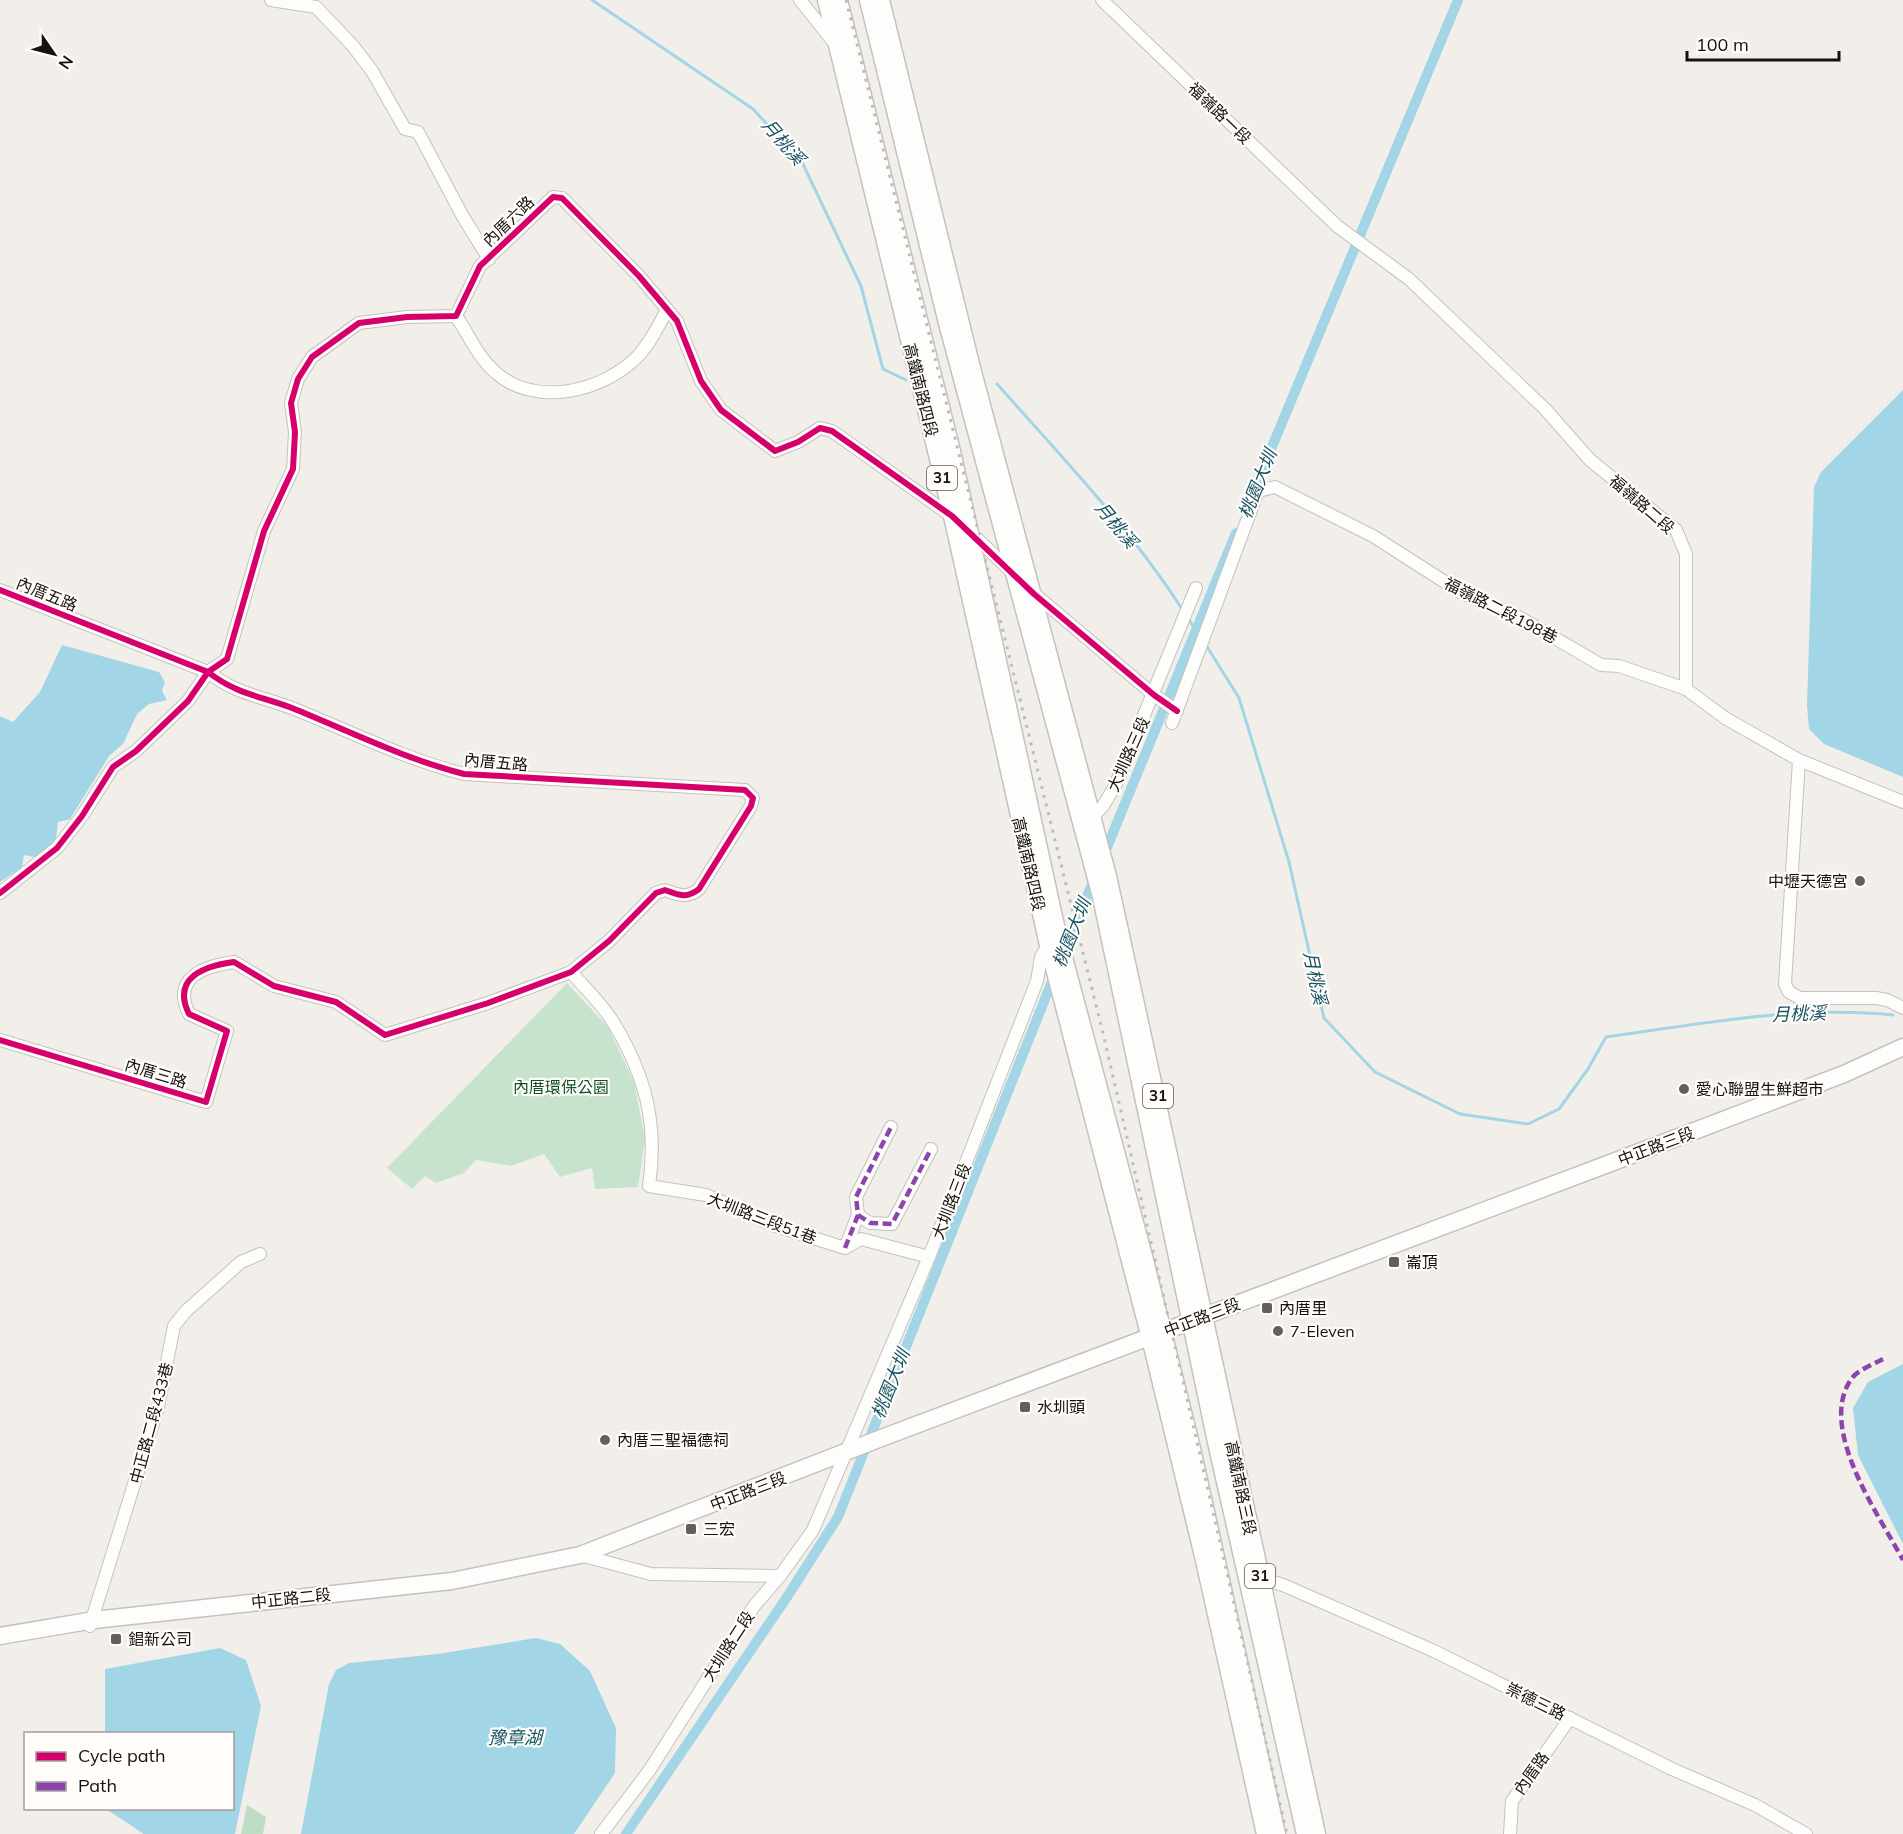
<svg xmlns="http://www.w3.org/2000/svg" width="1903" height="1834" font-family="Mulish,'Noto Sans TC',sans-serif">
<rect width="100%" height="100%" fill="#f2efeb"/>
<path fill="#c7e3cd" d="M567 983 608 1027 634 1082 645 1139 638 1187 595 1189 592 1168 560 1177 544 1154 511 1166 476 1160 464 1173 436 1183 425 1176 412 1189 387 1168Z"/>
<path fill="#bfdcc5" d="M247 1805 266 1817 263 1834H241Z"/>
<g fill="#a2d5e5">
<path d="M1903 390V777L1824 744 1809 729 1807 705 1814 487 1821 472Z"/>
<path d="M62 645 159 672 165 682 162 691 167 700 149 704 137 714 123 744 109 756 70 819 58 822 56 839 44 859 24 855 22 867 0 882V716L13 722 40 692Z"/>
<path d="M1903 1364V1544L1858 1455 1853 1408 1868 1382Z"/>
<path d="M536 1638 560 1644 590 1671 616 1728 615 1773 574 1834H301L329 1684 336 1670 349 1663 438 1654Z"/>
<path d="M220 1648 246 1660 261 1706 235 1834H144L106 1809 232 1808V1734L105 1733V1669Z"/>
</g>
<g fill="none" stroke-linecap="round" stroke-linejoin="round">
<g stroke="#a2d5e5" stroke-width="3">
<path d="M592 0 753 109 802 162 861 286 883 369 906 380"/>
<path d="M997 384C1061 456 1130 528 1182 609"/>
<path d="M1188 618 1200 637"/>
<path d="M1206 645 1239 698 1289 862 1324 1018 1375 1072 1460 1114 1528 1124 1559 1109 1588 1069 1606 1037C1701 1024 1797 1005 1893 1015"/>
</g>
<g stroke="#a2d5e5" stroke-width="10">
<path d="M1251 497 1458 0"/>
<path d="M1103 857 1236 533"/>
<path d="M1063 954 1095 877"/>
<path d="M626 1834 787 1597 838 1517 1055 974"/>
</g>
<g stroke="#c4c2bf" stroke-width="14">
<g id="minor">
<path d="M271 0 316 7 353 46 372 71 405 129 418 132 462 215 489 259"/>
<path d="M800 0 835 44"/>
<path d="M1102 0 1337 226 1409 279 1545 409 1590 460 1676 530 1686 554V689L1725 718 1799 760 1903 802"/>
<path d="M456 316C469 335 477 356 495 372 535 408 602 392 637 357 650 344 658 326 667 310"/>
<path d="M969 531 1015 575"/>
<path d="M0 590 208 672C236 694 260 696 292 708 349 731 405 759 464 774L745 790 753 798 751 806 699 889C687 899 678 895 665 890L656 893 609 941 571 972 488 1003 385 1035 336 1002 274 986 234 962C205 966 171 977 189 1014L227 1031 206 1102 0 1040"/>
<path d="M1031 591 1154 695 1177 711"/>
<path d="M1172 723 1258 491 1275 487 1373 536 1462 593 1519 617 1601 665 1619 666 1686 689"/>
<path d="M1799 760 1785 984 1789 992 1800 998H1876L1887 1000 1903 1008"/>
<path d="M1094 815 1103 806 1115 786 1196 588"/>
<path d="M0 893 57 848 82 816 113 767 136 751 188 701 208 672 227 659 264 531 293 469 295 432 291 403 298 379 312 357 359 323 407 317 456 316 480 266 553 197 562 198 639 276 677 321 701 381 721 410 775 451 798 442 820 428 832 431 953 517"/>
<path d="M571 972C585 988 602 1004 613 1022 646 1076 658 1124 649 1186L706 1195 776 1226 845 1248 861 1239 929 1257"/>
<path d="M858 1215 870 1223 892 1224 931 1149"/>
<path d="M845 1248 858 1215 856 1197 891 1127"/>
<path d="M580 1555 651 1574 780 1576"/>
<path d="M1261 1578 1283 1585 1434 1651 1672 1769 1755 1805 1806 1834"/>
<path d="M90 1626 158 1407 174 1326 185 1312 241 1262 260 1254"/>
<path d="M601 1834 649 1771 754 1606 780 1576 813 1530 929 1257 1037 981 1041 957 1048 945"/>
<path d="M1510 1834 1512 1801 1570 1718"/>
</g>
</g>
<g stroke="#c4c2bf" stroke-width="19">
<g id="major">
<path d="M826 0 952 516 1048 945 1150 1338 1203 1556 1265 1834"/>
<path d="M839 0 952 451 1058 935 1145 1260 1191 1444 1277 1834"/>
<path d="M868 0 947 323 1101 897 1216 1442 1305 1834"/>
<path d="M881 0 972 368 1108 876 1317 1834"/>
<path d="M0 1636 94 1620 452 1581 580 1555 884 1437 1600 1167 1844 1074 1903 1047"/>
</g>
</g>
<use href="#minor" stroke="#fdfdfc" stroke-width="12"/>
<use href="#major" stroke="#fdfdfc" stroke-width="16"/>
<path stroke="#bdbdbc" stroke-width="3" stroke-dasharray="3 6" stroke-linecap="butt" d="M846 0 1103 1033 1287 1834"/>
<g stroke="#8e44ad" stroke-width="4.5" stroke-dasharray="9 4.5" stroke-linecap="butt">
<path d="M858 1215 870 1223 892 1224 931 1149"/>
<path d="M845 1248 858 1215 856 1197 891 1127"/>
<path d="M1883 1359C1874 1364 1858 1370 1852 1378 1816 1427 1879 1515 1903 1560"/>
</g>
<g stroke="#fffcfa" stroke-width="10">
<g id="cycleway">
<path d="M0 590 208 672C236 694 260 696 292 708 349 731 405 759 464 774L745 790 753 798 751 806 699 889C687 899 678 895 665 890L656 893 609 941 571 972 488 1003 385 1035 336 1002 274 986 234 962C205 966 171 977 189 1014L227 1031 206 1102 0 1040"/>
<path d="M0 893 57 848 82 816 113 767 136 751 188 701 208 672 227 659 264 531 293 469 295 432 291 403 298 379 312 357 359 323 407 317 456 316 480 266 553 197 562 198 639 276 677 321 701 381 721 410 775 451 798 442 820 428 832 431 952 516 1034 594 1154 695 1177 711"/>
</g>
</g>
<use href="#cycleway" stroke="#d6006c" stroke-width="6"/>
</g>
<g fill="#62605d" stroke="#fffcfa" stroke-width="2">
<circle cx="1860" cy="881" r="6"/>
<circle cx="1684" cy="1089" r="6"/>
<rect x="1388" y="1256" width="12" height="12" rx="3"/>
<rect x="1261" y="1302" width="12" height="12" rx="3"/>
<circle cx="1278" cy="1331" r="6"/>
<rect x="1019" y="1401" width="12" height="12" rx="3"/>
<circle cx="605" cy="1440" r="6"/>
<rect x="685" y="1523" width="12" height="12" rx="3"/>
<rect x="110" y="1633" width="12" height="12" rx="3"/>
</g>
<g text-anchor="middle" stroke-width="4.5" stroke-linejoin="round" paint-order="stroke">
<g fill="#fffcfa" stroke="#5b5957" stroke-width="1.5">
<rect x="927" y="466" width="30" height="24" rx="4.5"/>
<rect x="1143" y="1084" width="30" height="24" rx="4.5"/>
<rect x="1245" y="1564" width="30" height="24" rx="4.5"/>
</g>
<g font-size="15" font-weight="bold" fill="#151311">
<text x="942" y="483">31</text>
<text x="1158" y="1101">31</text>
<text x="1260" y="1581">31</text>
</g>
<g font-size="16" fill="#151311" stroke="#fffcfa">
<text transform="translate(1220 113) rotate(44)" y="6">福嶺路一段</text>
<text transform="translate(508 221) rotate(-44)" y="6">內厝六路</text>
<text transform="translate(921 390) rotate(76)" y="6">高鐵南路四段</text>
<text transform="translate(1642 504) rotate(41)" y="6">福嶺路二段</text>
<text transform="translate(47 594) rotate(22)" y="6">內厝五路</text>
<text transform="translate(1501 610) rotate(27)" y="6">福嶺路二段198巷</text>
<text transform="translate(1128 754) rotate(-66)" y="6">大圳路三段</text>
<text transform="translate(496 762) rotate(5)" y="6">內厝五路</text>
<text transform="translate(1029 864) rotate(77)" y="6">高鐵南路四段</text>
<text transform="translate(156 1073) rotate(17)" y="6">內厝三路</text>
<text transform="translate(1656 1146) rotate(-21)" y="6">中正路三段</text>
<text transform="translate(951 1201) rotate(-69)" y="6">大圳路三段</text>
<text transform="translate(762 1218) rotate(21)" y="6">大圳路三段51巷</text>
<text transform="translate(1202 1317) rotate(-21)" y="6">中正路三段</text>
<text transform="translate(151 1423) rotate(-75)" y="6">中正路二段433巷</text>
<text transform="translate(1241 1488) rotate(78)" y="6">高鐵南路三段</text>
<text transform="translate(748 1491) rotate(-21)" y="6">中正路三段</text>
<text transform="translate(291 1598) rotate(-6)" y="6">中正路二段</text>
<text transform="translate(728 1646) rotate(-57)" y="6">大圳路二段</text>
<text transform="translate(1536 1701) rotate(26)" y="6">崇德三路</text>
<text transform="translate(1531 1773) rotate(-55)" y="6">內厝路</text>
</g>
<g font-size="16" fill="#151311" stroke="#fffcfa" text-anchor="start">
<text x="1848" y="887" text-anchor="end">中壢天德宮</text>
<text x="1696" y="1095">愛心聯盟生鮮超市</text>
<text x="1406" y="1268">崙頂</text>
<text x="1279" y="1314">內厝里</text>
<text x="1290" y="1337">7-Eleven</text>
<text x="1037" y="1413">水圳頭</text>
<text x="617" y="1446">內厝三聖福德祠</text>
<text x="703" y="1535">三宏</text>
<text x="128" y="1645">錩新公司</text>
</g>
<g font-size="16" fill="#0d502c" stroke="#fffcfa">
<text x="561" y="1093">內厝環保公園</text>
</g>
<g font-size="18" font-style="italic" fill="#175566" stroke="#fffcfa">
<text transform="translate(783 142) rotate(49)" y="6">月桃溪</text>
<text transform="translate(1258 484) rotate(-68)" y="6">桃園大圳</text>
<text transform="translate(1116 525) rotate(50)" y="6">月桃溪</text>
<text transform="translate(1072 933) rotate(-68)" y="6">桃園大圳</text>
<text transform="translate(1315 978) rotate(78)" y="6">月桃溪</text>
<text transform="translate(1799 1014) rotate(-2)" y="6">月桃溪</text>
<text transform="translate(891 1384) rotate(-68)" y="6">桃園大圳</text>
<text x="515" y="1744">豫章湖</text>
</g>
</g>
<rect x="24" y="1732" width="210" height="78" fill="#fffcfa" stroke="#a19f9d" stroke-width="1.5"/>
<rect x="36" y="1752" width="30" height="9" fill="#d6006c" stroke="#a19f9d" stroke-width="1.5"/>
<text x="78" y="1762" font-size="18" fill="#151311">Cycle path</text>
<rect x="36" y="1782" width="30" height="9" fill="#8e44ad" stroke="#a19f9d" stroke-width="1.5"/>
<text x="78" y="1792" font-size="18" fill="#151311">Path</text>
<g transform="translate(54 54) rotate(125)" stroke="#fffcfa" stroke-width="4.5" paint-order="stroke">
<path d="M0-4.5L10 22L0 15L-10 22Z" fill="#151311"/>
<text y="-9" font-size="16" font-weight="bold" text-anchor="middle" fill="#151311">N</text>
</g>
<path d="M1687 51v9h152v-9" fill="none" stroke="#151311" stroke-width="3"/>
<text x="1696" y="51" font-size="18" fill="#151311" stroke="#fffcfa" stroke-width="4.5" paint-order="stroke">100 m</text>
</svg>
